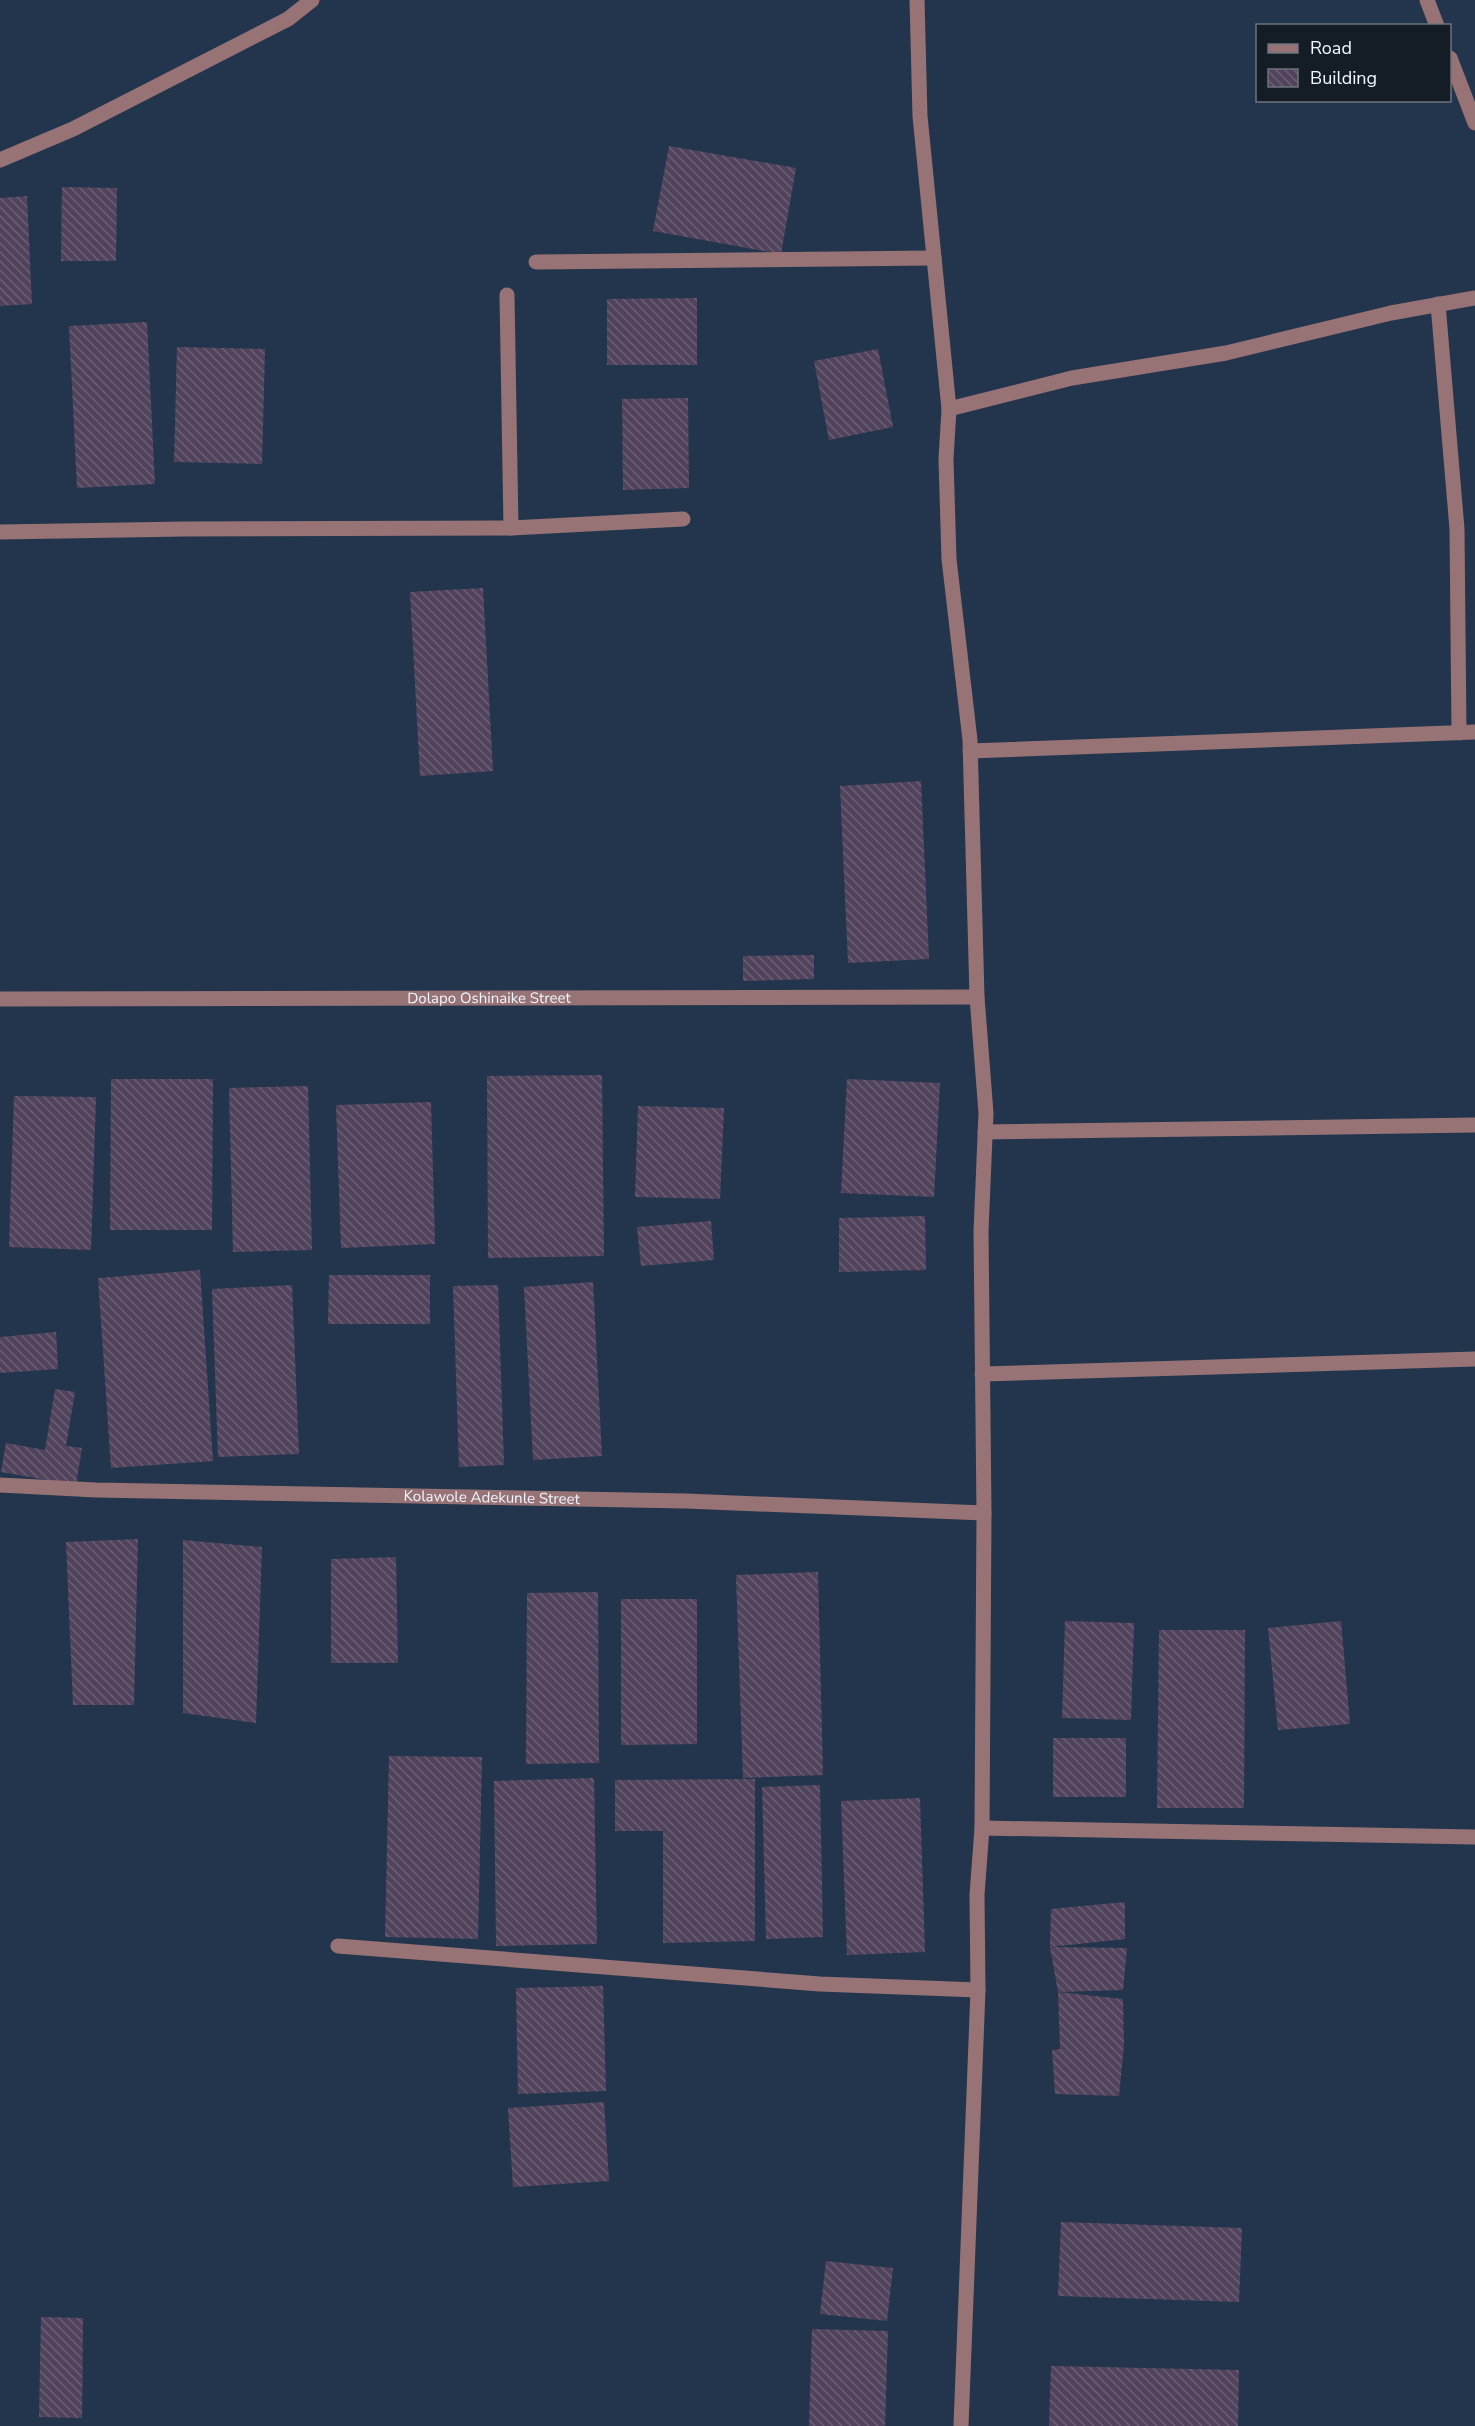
<svg xmlns="http://www.w3.org/2000/svg" width="1475" height="2426" font-family="'Nunito Sans',sans-serif">
<defs>
<pattern id="building-back-hatch" width="6" height="6" patternUnits="userSpaceOnUse" patternTransform="scale(1.5)"><rect width="6" height="6" fill="#52435d"/><path d="M-1 5l2 2M0 0l6 6M5-1l2 2" fill="none" stroke="#6b5f75"/></pattern>
</defs>
<rect width="100%" height="100%" fill="#23354c"/>
<g fill="url(#building-back-hatch)">
<path d="M669 146 796 168 781 254 653 231Z"/>
<path d="M62 187 117 188 116 261H61Z"/>
<path d="M27 196 32 304 0 306V198Z"/>
<path d="M697 298V365H607V299Z"/>
<path d="M147 322 155 484 77 488 69 326Z"/>
<path d="M177 347 265 349 262 464 174 462Z"/>
<path d="M878 349 893 427 829 440 814 361Z"/>
<path d="M688 398 689 488 623 490 622 399Z"/>
<path d="M483 588 493 771 420 776 410 592Z"/>
<path d="M921 781 929 959 848 963 840 786Z"/>
<path d="M814 955V979L743 981V956Z"/>
<path d="M602 1075 604 1256 488 1258 487 1076Z"/>
<path d="M111 1079H213L212 1230H110Z"/>
<path d="M847 1079 940 1083 934 1197 841 1193Z"/>
<path d="M308 1086 312 1250 233 1252 229 1088Z"/>
<path d="M14 1096 96 1097 91 1250 9 1247Z"/>
<path d="M431 1102 435 1244 341 1248 336 1105Z"/>
<path d="M638 1106 724 1108 720 1199 635 1197Z"/>
<path d="M925 1216 926 1270 839 1272V1218Z"/>
<path d="M711 1221 714 1260 641 1266 637 1227Z"/>
<path d="M200 1270 213 1461 111 1468 98 1278Z"/>
<path d="M329 1275H430V1324H328Z"/>
<path d="M593 1282 602 1456 533 1460 524 1287Z"/>
<path d="M292 1285 299 1454 218 1457 212 1289Z"/>
<path d="M498 1285 504 1465 459 1467 453 1286Z"/>
<path d="M56 1332 58 1369 0 1373V1337Z"/>
<path d="M55 1389 75 1392 66 1446 82 1448 76 1485 1 1472 6 1443 45 1450Z"/>
<path d="M138 1539 134 1705H73L66 1542Z"/>
<path d="M183 1540 262 1547 256 1723 183 1713Z"/>
<path d="M396 1557 398 1663H331V1559Z"/>
<path d="M818 1572 823 1775 743 1778 736 1575Z"/>
<path d="M598 1592 599 1763 526 1764 527 1593Z"/>
<path d="M621 1599H697V1744L621 1745Z"/>
<path d="M1065 1621 1134 1623 1131 1720 1062 1718Z"/>
<path d="M1341 1621 1350 1724 1278 1730 1268 1628Z"/>
<path d="M1159 1630H1245L1244 1808H1157Z"/>
<rect x="1053" y="1738" width="73" height="59"/>
<path d="M389 1756 482 1757 478 1939 385 1937Z"/>
<path d="M594 1778 597 1944 496 1946 494 1781Z"/>
<path d="M755 1779V1941L663 1943V1831H615V1780Z"/>
<path d="M820 1785 823 1937 766 1939 762 1787Z"/>
<path d="M920 1798 925 1952 847 1955 841 1801Z"/>
<path d="M1125 1902V1939L1050 1947 1051 1909Z"/>
<path d="M1050 1947 1127 1948 1123 1990 1058 1992 1123 1999 1124 2045 1119 2096 1055 2094 1052 2050 1060 2049 1058 1992Z"/>
<path d="M603 1986 606 2091 518 2094 516 1988Z"/>
<path d="M604 2102 609 2181 513 2187 508 2108Z"/>
<path d="M1061 2222 1242 2228 1239 2302 1058 2296Z"/>
<path d="M826 2261 893 2268 887 2321 820 2314Z"/>
<path d="M41 2317 83 2318 82 2418 39 2417Z"/>
<path d="M812 2329 888 2331 885 2426H809Z"/>
<path d="M1051 2366 1239 2370 1238 2426H1049Z"/>
</g>
<g fill="none" stroke-linecap="round" stroke-linejoin="round">
<g stroke="#977376" stroke-width="15">
<path d="M917 0 920 116 949 409"/>
<path d="M1427 0 1437 26"/>
<path d="M1450 58 1475 123"/>
<path d="M0 160 73 129 288 19 312 0"/>
<path d="M536 262 934 258"/>
<path d="M507 295 511 528"/>
<path d="M1438 304 1457 529 1459 733"/>
<path d="M0 532 185 529 511 528 683 519"/>
<path d="M970 751 1475 732"/>
<path id="s1" d="M0 999 977 997"/>
<path d="M985 1132 1475 1125"/>
<path d="M982 1374 1475 1359"/>
<path id="s2" d="M0 1485 96 1490 686 1501 984 1513"/>
<path d="M982 1828 1475 1837"/>
<path d="M338 1946 820 1984 978 1990 977 1895 982 1828 984 1513 981 1231 986 1113 977 997 970 740 949 559 946 459 949 409 1072 378 1226 353 1391 313 1475 298"/>
<path d="M961 2426 978 1990"/>
</g>
</g>
<g text-anchor="middle" stroke-width="5" stroke-linejoin="round" paint-order="stroke">
<g font-size="15" fill="#eff6ff" stroke="#141c26">
<text dy="5" stroke="none"><textPath href="#s1" startOffset="489">Dolapo Oshinaike Street</textPath></text>
<text dy="5" stroke="none"><textPath href="#s2" startOffset="492">Kolawole Adekunle Street</textPath></text>
</g>
</g>
<rect x="1256" y="24" width="195" height="78" fill="#141c26" stroke="#6c737d" stroke-width="1.5"/>
<rect x="1268" y="44" width="30" height="9" fill="#977376" stroke="#6c737d" stroke-width="1.5"/>
<text x="1310" y="54" font-size="18" fill="#eff6ff">Road</text>
<rect x="1268" y="69" width="30" height="18" fill="url(#building-back-hatch)" stroke="#6c737d" stroke-width="1.5"/>
<text x="1310" y="84" font-size="18" fill="#eff6ff">Building</text>
</svg>
